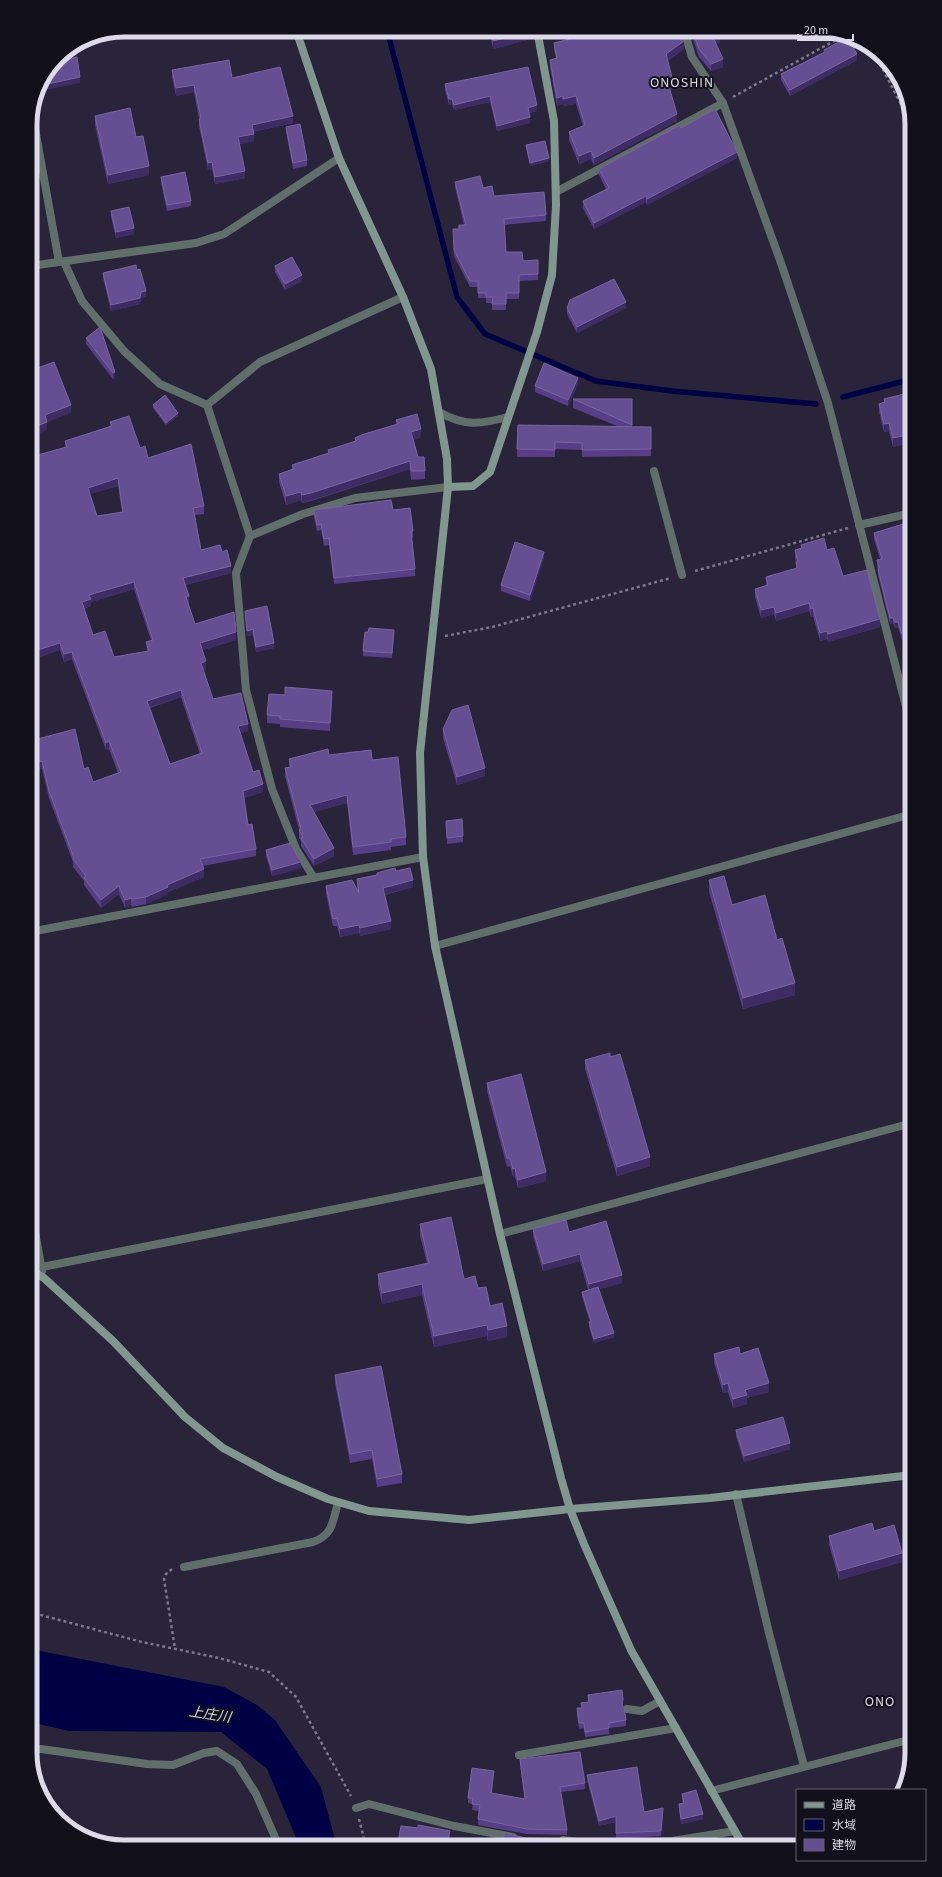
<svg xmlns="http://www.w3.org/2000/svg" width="942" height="1877" font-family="'Source Sans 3','Noto Sans JP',sans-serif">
<rect width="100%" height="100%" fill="#2a243b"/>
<path fill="#004" d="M30 1649 224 1687 257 1705 275 1720 321 1787 337 1847H300L267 1769 221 1732 69 1731 30 1722Z"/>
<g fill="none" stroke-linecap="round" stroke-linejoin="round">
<g stroke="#004" stroke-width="5.5">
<path d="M387 30 457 297 485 334 596 381 672 391 816 404"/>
<path d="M843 397 912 379"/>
</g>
<g stroke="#7d788b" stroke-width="2.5" stroke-dasharray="3 3" stroke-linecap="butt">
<path d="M872 48 912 126"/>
<path d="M733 97 841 37"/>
<path d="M695 571 848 528"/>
<path d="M445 636 492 627 671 578"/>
<path d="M172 1569 166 1574 164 1579 175 1649"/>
<path d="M30 1609 37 1614 142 1642 219 1658 269 1672 296 1697 351 1796"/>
<path d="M359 1819 366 1847"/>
</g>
<g stroke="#616f6a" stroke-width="8">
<path d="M684 30 692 57 723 103 781 263 828 403 912 730"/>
<path d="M32 112 59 262"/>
<path d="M556 192 723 103"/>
<path d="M64 262 82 301 124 351 160 384 207 405 250 536 236 573 246 690 272 789 296 849 314 878"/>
<path d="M30 266 196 243 224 234 339 158"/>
<path d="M207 405 260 362 403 297"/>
<path d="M439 412C465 427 481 424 508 417"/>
<path d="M654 471 682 575"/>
<path d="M859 525 912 513"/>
<path d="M250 536 303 514 355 498 448 487"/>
<path d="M30 932 423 857"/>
<path d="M435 946 912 814"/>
<path d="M30 1204 42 1271"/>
<path d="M500 1234 912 1123"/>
<path d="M42 1267 487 1179"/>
<path d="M736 1494 769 1633 804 1766"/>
<path d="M184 1567 313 1542C333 1535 333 1521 338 1502"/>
<path d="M627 1709 642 1711 660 1701"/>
<path d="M30 1749H41L147 1764 173 1765 204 1753 217 1751 237 1764 256 1794 275 1837 276 1847"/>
<path d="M519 1755 676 1728"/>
<path d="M711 1791 912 1739"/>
<path d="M356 1808 369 1804 454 1826 513 1837"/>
<path d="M563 1840 599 1845 633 1843"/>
<path d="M650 1842 672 1841 735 1831"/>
</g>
<g stroke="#80978e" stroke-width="8">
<path d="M296 30 339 158 403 297 431 369 447 459 448 487 420 753 423 857 435 946 500 1234 561 1478 570 1509 584 1544 631 1650 744 1847"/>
<path d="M448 487 473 486 490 472 537 332 552 275 556 205 554 121 537 30"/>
<path d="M30 1270 44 1278 113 1341 185 1417 223 1448 277 1477 328 1499 369 1511 469 1520 570 1509 710 1498 912 1475"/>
</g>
</g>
<g fill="#573e87" fill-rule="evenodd">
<path d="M489 30H530L531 39 493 49Z"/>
<path d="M564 30H677L684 49 668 61 673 89 670 90 677 121 594 165 591 159 579 164 569 140V132L583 126 576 104 563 106V104L557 106 550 67V60L556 58 554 50V43L568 39Z"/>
<path d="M690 30H719L720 42 716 44 723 67 711 71 699 57Z"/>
<path d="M824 50 857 60 790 96 781 80V74L824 52Z"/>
<path d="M172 70 232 78 293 123 253 132 254 141 239 144 245 178 215 184 212 169 208 170 199 126V119L194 92 176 96 172 77Z"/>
<path d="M445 84 537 111 529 113 530 123 497 131 490 102 454 110 452 104 449 105 445 90Z"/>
<path d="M95 116 136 137 149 175 108 184 95 125Z"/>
<path d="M286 127 307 160V166L293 169 286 132Z"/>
<path d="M681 128 737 158 647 205 646 202 594 229 583 208V201L606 189 599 175V169Z"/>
<path d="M526 145 549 161 530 166 526 148Z"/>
<path d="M161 177 191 201V206L167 211 161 183Z"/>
<path d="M455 182 483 188 494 196 546 215V221L504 225 506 252 523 261 538 274V280L519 281V299H506V310H492V303H486V298H478V287H470L454 256 453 229H459L464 225 455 187Z"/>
<path d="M111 211 134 234 116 238 111 217Z"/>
<path d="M275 266 302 281 285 290 275 272Z"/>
<path d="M137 270 146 296 141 298 140 304 111 311 103 278V273Z"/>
<path d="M567 308H626L577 333 567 314Z"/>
<path d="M86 338 115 372V378L113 379 86 344Z"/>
<path d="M578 384 568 406 535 392V386Z"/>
<path d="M912 392V442L893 447 889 431 884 432 879 412V404L884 402V399Z"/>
<path d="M573 399H632V427H651V456L582 457V450L555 449V457H517L518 425 617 426 573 408Z"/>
<path d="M153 405 178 416 166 425 153 408Z"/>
<path d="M396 420 421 437 413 440 418 457 425 471V479L411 480 410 469 311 501 302 503 301 500 286 505 279 482V474L292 469V465L328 453V450L355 441V438L396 424Z"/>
<path d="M110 422 140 448 148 458 204 506V514L195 515 201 550 222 552 231 573 185 585 189 603H188L195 624 236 640 203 650 206 669 203 670 213 699 248 731 240 733 253 772 263 792 244 798 248 825 256 849V856L203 866 204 877 168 892V894L146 904 132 907 131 905 125 908 119 894 101 908 84 885V881L73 867V862L49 798 42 769 30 741 84 769 93 782 118 773 109 749 106 750 72 659 64 662 60 650 31 660 30 657V457L65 447V441L110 426ZM118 486 122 512 97 516 90 494ZM134 589 151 640 146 642 147 651 114 657 93 635 84 609 91 606V602ZM181 697 200 754 170 764 150 708Z"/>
<path d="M314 510H393L413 531V538H412L415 569V576L334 584 329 545 324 546 321 530 317 531 314 517Z"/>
<path d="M903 524 902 640 898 627 895 628 893 623 890 624 878 575 877 560 880 559 874 539V533Z"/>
<path d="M801 545 827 550 843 576 880 627 828 642 827 639 820 641 813 616 811 617 809 611 776 621 774 614 761 618 755 597V589L766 586V577L796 568V562L795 558V550L801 549Z"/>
<path d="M544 557 530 601 501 591V585Z"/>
<path d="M245 611 274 648 256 652 253 635 247 636Z"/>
<path d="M394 635 392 658 363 656V651Z"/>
<path d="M332 699 330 731 280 727V724L267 723V715Z"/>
<path d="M443 729 485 776 457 785 443 738Z"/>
<path d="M329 755 372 760 406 837V845L391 847V850L353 855 347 803 314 812 334 856 314 866 301 846V841L299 838V830L285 776V768L289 767V759Z"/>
<path d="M446 821 463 836V842L447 844Z"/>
<path d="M266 850 301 868 272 876 266 856Z"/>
<path d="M396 871 413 887 385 895 391 929 360 936 359 933 340 937 337 926H333L326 894V886L357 891V879L377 875V873Z"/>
<path d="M709 880 732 905 777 940 795 995 743 1009 709 892Z"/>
<path d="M585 1060 650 1166 617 1176 585 1069Z"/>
<path d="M487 1083 546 1181 518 1188 515 1177H513L510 1166 507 1167 487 1091Z"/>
<path d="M420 1224 464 1279 478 1288 490 1306 507 1337 488 1341 487 1336 434 1347 422 1295 382 1304 378 1285V1274L427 1263 420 1235Z"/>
<path d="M533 1229 569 1232 622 1283 599 1289 614 1337 594 1343 589 1327V1322H590L582 1297V1292L588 1290 580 1261 543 1271 533 1236Z"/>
<path d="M714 1354H740L769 1392 747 1398V1404L733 1408 728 1392 723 1393 714 1363Z"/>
<path d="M335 1375 402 1474V1483L377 1487 372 1459 350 1463 335 1383Z"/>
<path d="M736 1430 790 1449 744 1462 736 1436Z"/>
<path d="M874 1531 902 1562 839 1580 829 1544V1536Z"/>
<path d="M588 1695 623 1705 626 1720V1726L609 1728V1734L585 1737 584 1728 579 1729 577 1714V1708H581V1703L588 1702Z"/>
<path d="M520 1759 585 1783V1789L561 1792 567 1830V1835L527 1834 478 1825V1819L479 1811 472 1810 473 1804 468 1803V1798L494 1776 492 1793 525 1799 520 1765Z"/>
<path d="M587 1775 644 1812 663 1813 661 1836 616 1839V1822L599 1826 587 1780Z"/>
<path d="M682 1794 703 1819 681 1824 679 1809V1804L683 1803 682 1800Z"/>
</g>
<g fill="#3f2c64">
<path d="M531 32V39L493 49V41Z"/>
<path d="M720 34V42L713 45V37Z"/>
<path d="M684 41V49L666 62V54Z"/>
<path d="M857 54V60L790 96V90Z"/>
<path d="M723 59V67L711 71V64Z"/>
<path d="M80 77V83L36 92 37 88 39 86Z"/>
<path d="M673 81V89L668 91V83Z"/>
<path d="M194 85V92L176 96V88Z"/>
<path d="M490 96V102L454 110V105Z"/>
<path d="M563 96V104L557 106V98Z"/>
<path d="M576 96V104L563 106V99Z"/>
<path d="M449 99H452V104L449 105Z"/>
<path d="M537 105V111L528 113V108Z"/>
<path d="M677 114V121L594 165V158Z"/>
<path d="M293 116V123L252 132V125Z"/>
<path d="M530 117V123L497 131V126Z"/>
<path d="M254 134V141L238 145V137Z"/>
<path d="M591 151V159L579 164V156Z"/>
<path d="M737 152V158L647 205V199Z"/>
<path d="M549 158V161L530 166V163Z"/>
<path d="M212 162V169L208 170V163Z"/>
<path d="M149 166V175L108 184V175Z"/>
<path d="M245 171V178L215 184V177Z"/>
<path d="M646 196V202L594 229V223Z"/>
<path d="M134 228V234L116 238V232Z"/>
<path d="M302 275V281L285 290V284Z"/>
<path d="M146 291V296L141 298 140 304 111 311V305L141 292Z"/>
<path d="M626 302V308L577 333V327Z"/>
<path d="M115 372V378L113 379V373Z"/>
<path d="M578 378V384L568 406V400Z"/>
<path d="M71 405V413L45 423V415Z"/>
<path d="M178 413V416L166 425V423Z"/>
<path d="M47 422V430L30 437V429Z"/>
<path d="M889 423V431L884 432V424Z"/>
<path d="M421 429V437L411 440V432Z"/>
<path d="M912 434V442L893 447V438Z"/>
<path d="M410 461V469L302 503V495Z"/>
<path d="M118 478V486L88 495V488Z"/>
<path d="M301 492V500L286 505V496Z"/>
<path d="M544 552V557L530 601V595Z"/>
<path d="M231 566V573L183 585V578Z"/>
<path d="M134 582V589L91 602V606L82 609V602L89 595Z"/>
<path d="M189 596V603L186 604V597Z"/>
<path d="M809 603V611L776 621V613Z"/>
<path d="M774 607V614L761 618V610Z"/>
<path d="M813 608V616L811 617V609Z"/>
<path d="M890 618H893V623L890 624Z"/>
<path d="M880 619V627L828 642V634Z"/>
<path d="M895 622H898V627L895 628Z"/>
<path d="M253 629V635L247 636V631Z"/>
<path d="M827 631V639L820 641V633Z"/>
<path d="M912 631V637L902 640V634Z"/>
<path d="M236 632V640L200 651V643Z"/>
<path d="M60 643V650L31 660V652Z"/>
<path d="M274 643V648L256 652V647Z"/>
<path d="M72 652V659L64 662V654Z"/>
<path d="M206 661V669L201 670V663Z"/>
<path d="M181 690V697L147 708V701Z"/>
<path d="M332 691V699L330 731V723Z"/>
<path d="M248 724V731L238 734V726Z"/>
<path d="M109 741V749L106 750V743Z"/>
<path d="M42 761V769L30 772V764Z"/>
<path d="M485 768V776L457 785V777Z"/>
<path d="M263 784V792L243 798V791Z"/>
<path d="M347 795V803L310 813V805Z"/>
<path d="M334 848V856L314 866V859Z"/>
<path d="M301 862V868L272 876V870Z"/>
<path d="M204 869V877L168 892V894L146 904V897L167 885Z"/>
<path d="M413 880V887L383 895V888Z"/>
<path d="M119 886V894L101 908V900Z"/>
<path d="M131 898V905L125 908V900Z"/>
<path d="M391 921V929L360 936V928Z"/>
<path d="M359 925V933L340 937V929Z"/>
<path d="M795 983V995L743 1009V998Z"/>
<path d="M650 1157V1166L617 1176V1167Z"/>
<path d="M515 1168V1177H513V1169Z"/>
<path d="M546 1172V1181L518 1188V1180Z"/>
<path d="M580 1254V1261L543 1271V1264Z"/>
<path d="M622 1275V1283L589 1292V1284Z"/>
<path d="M422 1284V1295L382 1304V1293Z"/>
<path d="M487 1325V1336L434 1347V1336Z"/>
<path d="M507 1326V1337L488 1341V1330Z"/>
<path d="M614 1333V1337L594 1343V1339Z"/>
<path d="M728 1383V1392L723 1393V1385Z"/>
<path d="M769 1383V1392L747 1398V1404L733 1408V1399L745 1390Z"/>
<path d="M790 1443V1449L744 1462V1456Z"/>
<path d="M902 1553V1562L839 1580V1571Z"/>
<path d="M494 1771V1776L491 1798V1793Z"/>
<path d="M703 1814V1819L681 1824V1819Z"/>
<path d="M616 1816V1822L599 1826V1821Z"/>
<path d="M450 1831V1836L448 1847H446Z"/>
</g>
<g fill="#654f92" stroke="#7864a0" fill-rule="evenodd">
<path d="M490 30H530L531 32 493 41Z"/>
<path d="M567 30H677L681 41 682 35 684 41 666 54 673 81 668 83 677 114 594 158 591 151 579 156 569 132 585 125 576 96 563 99V96L557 98 550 60 557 58 554 43 570 39Z"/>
<path d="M692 30H719L720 34 713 37 723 59 711 64 699 49Z"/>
<path d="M846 38 849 39 857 54 790 90 781 74 825 52 824 50Z"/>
<path d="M77 57 80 77 39 86 55 62Z"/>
<path d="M229 60 232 78 280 67 293 116 252 125 254 134 238 137 245 171 215 177 212 162 208 163 199 119 201 118 194 85 176 88 172 70Z"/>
<path d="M528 67 537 105 528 108 530 117 497 126 490 96 454 105 452 99H449L445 84Z"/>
<path d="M130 108 136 137 143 136 149 166 108 175 95 116Z"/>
<path d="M715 109 737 152 647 199 646 196 594 223 583 201 609 188 599 169 680 125 681 128Z"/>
<path d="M300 124 307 160 293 163 286 127Z"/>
<path d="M545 141 549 158 530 163 526 145Z"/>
<path d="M185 172 191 201 167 205 161 177Z"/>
<path d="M480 176 483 188 492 186 494 196 544 192 546 215 504 219 506 252H522L523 261 538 260V274L519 275V293H506V304H492L493 297H486V293H478V281H470L454 250 453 229H459V225H466L455 182Z"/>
<path d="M129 207 134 228 116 232 111 211Z"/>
<path d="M292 257 302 275 285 284 275 266Z"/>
<path d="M136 265 137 270 140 269 146 291 141 292 140 298 111 305 103 273Z"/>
<path d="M614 279 626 302 577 327 567 308 570 300Z"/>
<path d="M100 327 115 372 113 373 86 338Z"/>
<path d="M30 354 35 369 54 362 71 405 45 415 47 422 30 429Z"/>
<path d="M544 363 578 378 568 400 535 386Z"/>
<path d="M912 392V434L893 438 889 423 884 424 879 404 885 402 884 399Z"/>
<path d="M165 395 178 413 166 423 153 405Z"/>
<path d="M573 399H632V425Z"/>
<path d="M417 414 421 429 411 432 418 457H424L425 471H411L410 461 311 493 302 495 301 492 286 496 279 474 294 469 292 465 329 453 328 450 356 441 355 438 361 435 398 424 396 420Z"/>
<path d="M129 416 140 448 145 446 148 458 191 444 204 506 193 508 201 550 220 545 222 552 227 550 231 566 183 578 189 596 186 597 195 624 234 612 236 632 200 643 206 661 201 663 213 699 241 693 248 724 238 726 253 772 259 770 263 784 243 791 248 825 252 824 256 849 200 859 204 869 167 885 168 887 146 897 132 899 131 898 125 900 119 886 101 900 84 878 86 876 73 859 74 858 49 791 42 761 30 764V741L75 729 84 769 88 767 93 782 121 772 109 741 106 743 72 652 64 654 60 643 31 652 30 649V457L67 447 65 441 112 426 110 422ZM118 478 123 512 97 516 88 488ZM134 582 153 640 146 642 149 651 114 657 105 631 93 635 82 602 91 599 89 595ZM181 690 202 753 170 764 147 701Z"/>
<path d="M518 425 651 427V449L582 450V443L555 442V450L517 449Z"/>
<path d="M391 500 393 510 410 508 413 531H411L415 569 334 578 329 538 324 539 321 524 317 525 314 510Z"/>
<path d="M903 524 912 557V631L902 634 898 622H895L893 618H890L878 569 879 568 877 560 882 559 874 533Z"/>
<path d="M824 538 827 550 834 548 843 576 867 570 880 619 828 634 827 631 820 633 813 608 811 609 809 603 776 613 774 607 761 610 755 589 768 585 766 577 797 568 796 562 798 561 795 550 802 548 801 545Z"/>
<path d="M515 542 544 552 530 595 501 585Z"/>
<path d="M267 606 274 643 256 647 253 629 247 631 245 611Z"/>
<path d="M369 628 394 630 392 653 363 651 365 632H368Z"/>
<path d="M285 687 332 691 330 723 280 719V716L267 715 269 694 285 695Z"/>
<path d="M468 705 485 768 457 777 443 729 452 710Z"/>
<path d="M328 749 329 755 371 750 372 760 398 757 406 837 391 839V842L353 847 347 795 310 805 334 848 314 859 301 838 303 837 299 830 301 829 285 768 291 767 289 759Z"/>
<path d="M462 819 463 836 447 838 446 821Z"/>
<path d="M290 843 301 862 272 870 266 850Z"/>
<path d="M395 868 396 871 410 868 413 880 383 888 391 921 360 928 359 925 340 929 337 918 333 919 326 886 352 880 359 893 357 879 377 875V873Z"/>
<path d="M724 876 732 905 765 895 777 940 782 938 795 983 743 998 709 880Z"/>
<path d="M610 1053V1057L620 1054 650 1157 617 1167 585 1060Z"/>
<path d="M521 1074 546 1172 518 1180 515 1168 513 1169 510 1158H507L487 1083Z"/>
<path d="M451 1217 464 1279 475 1276 478 1288 486 1287 490 1306 502 1303 507 1326 488 1330 487 1325 434 1336 422 1284 382 1293 378 1274 429 1263 420 1224Z"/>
<path d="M566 1220 569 1232 606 1221 622 1275 589 1284 580 1254 543 1264 533 1229Z"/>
<path d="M598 1287 614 1333 594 1339 589 1322 591 1321 582 1292Z"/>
<path d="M739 1347 740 1354 758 1348 769 1383 745 1390 747 1395 733 1399 728 1383 723 1385 714 1354Z"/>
<path d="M381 1366 402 1474 377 1479 372 1450 350 1454 335 1375Z"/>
<path d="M783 1417 790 1443 744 1456 736 1430Z"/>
<path d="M872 1523 874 1531 894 1525 902 1553 839 1571 829 1536Z"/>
<path d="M622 1690 623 1699 622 1705 624 1708 626 1720 609 1723V1728L585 1732 584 1723H579L577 1708H582L581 1703 589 1702 588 1695Z"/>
<path d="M580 1752 585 1783 560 1787 567 1830 527 1829 478 1819 480 1805 472 1804 473 1798H468L472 1768 494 1771 491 1793 525 1799 520 1759Z"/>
<path d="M637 1767 644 1812 663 1808 661 1831 616 1833V1816L599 1821 587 1775Z"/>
<path d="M696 1790 703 1814 681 1819 679 1804 684 1803 682 1794Z"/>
<path d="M418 1825 450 1831 446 1847H397L401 1826 418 1828Z"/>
<path d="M504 1833 526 1838 572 1839V1847H504Z"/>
<path d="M661 1839 660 1847H622V1841Z"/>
</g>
<g text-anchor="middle" stroke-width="4" stroke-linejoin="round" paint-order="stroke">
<g font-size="14" letter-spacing="1" fill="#dddae9" stroke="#12101a">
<text x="682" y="87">ONOSHIN</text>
<text x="880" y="1706">ONO</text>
</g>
<g font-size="14" font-style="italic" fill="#ccd9ee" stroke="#12101a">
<text transform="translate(210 1714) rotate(9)" y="5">上庄川</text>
</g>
</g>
<path d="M0 0H942V1877H0ZM124 37H818A87 87 0 0 1 905 124V1753A87 87 0 0 1 818 1840H124A87 87 0 0 1 37 1753V124A87 87 0 0 1 124 37Z" fill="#12101a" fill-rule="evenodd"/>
<path fill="none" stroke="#dddae9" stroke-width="5" d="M124 37H818A87 87 0 0 1 905 124V1753A87 87 0 0 1 818 1840H124A87 87 0 0 1 37 1753V124A87 87 0 0 1 124 37Z"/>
<rect x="796" y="1789" width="130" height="72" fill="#12101a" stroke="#63616d"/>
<rect x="804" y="1802" width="20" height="6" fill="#80978e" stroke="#63616d"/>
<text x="832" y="1809" font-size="12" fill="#dddae9">道路</text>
<rect x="804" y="1819" width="20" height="12" fill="#000044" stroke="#63616d"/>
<text x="832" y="1829" font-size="12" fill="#dddae9">水域</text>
<rect x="804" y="1839" width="20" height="12" fill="#654f92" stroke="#63616d"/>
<text x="832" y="1849" font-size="12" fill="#dddae9">建物</text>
<path d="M798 34v6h55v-6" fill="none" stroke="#dddae9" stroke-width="2"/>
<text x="804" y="34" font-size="12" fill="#dddae9" stroke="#12101a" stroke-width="3" paint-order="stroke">20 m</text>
</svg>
